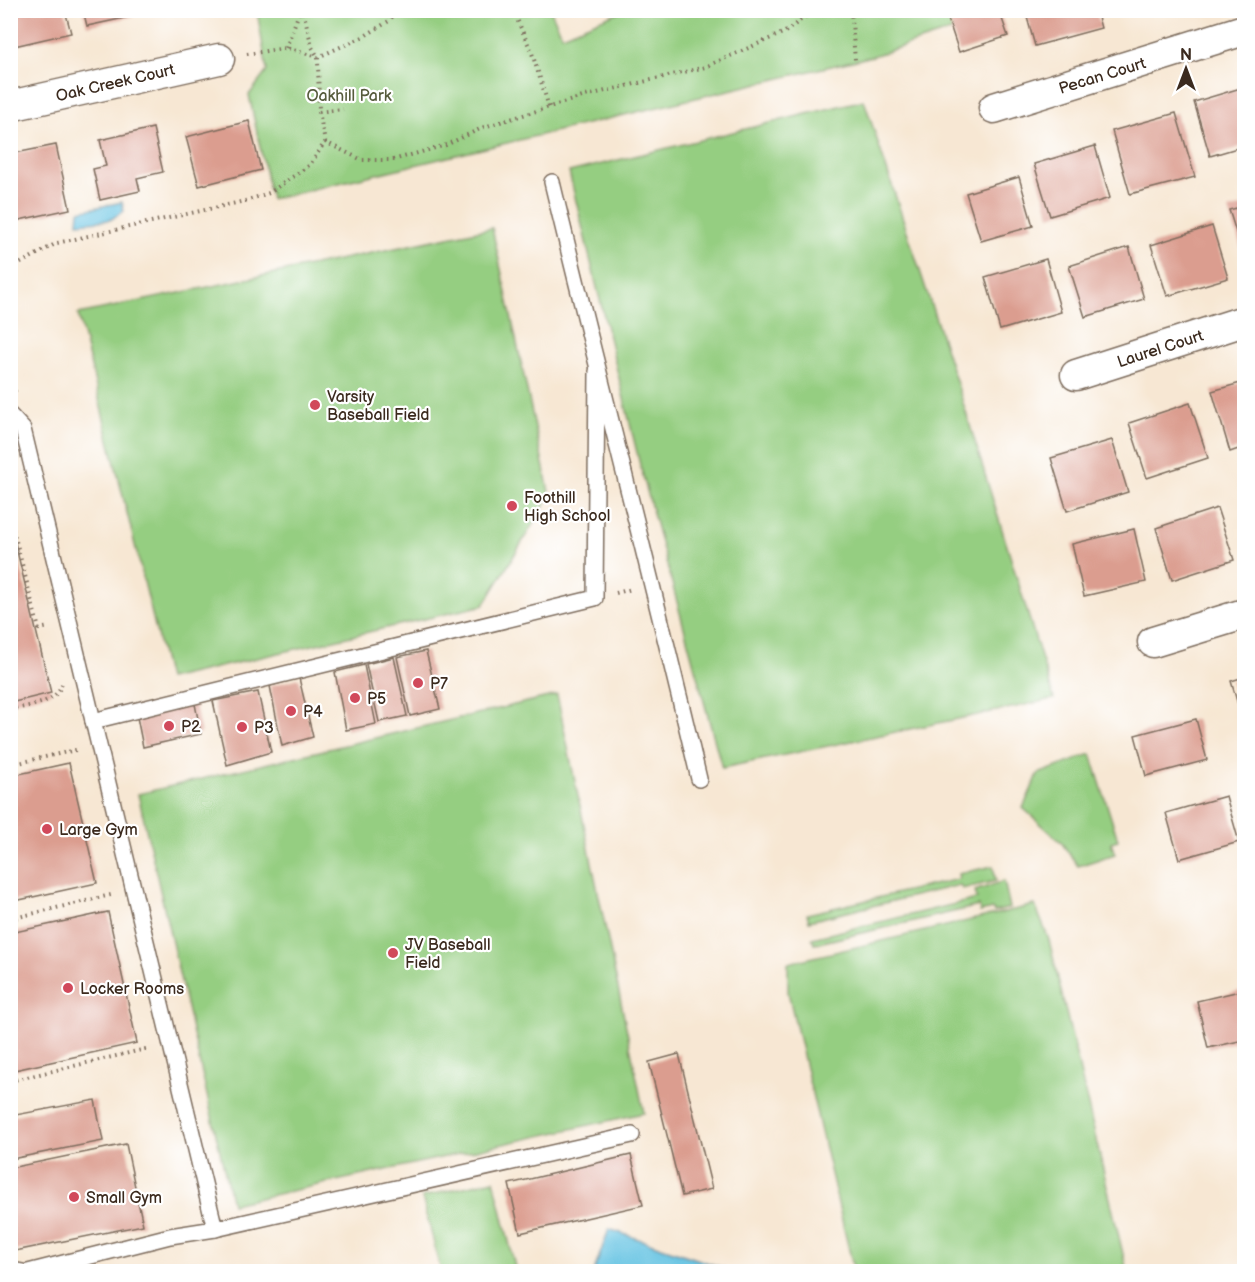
<svg xmlns="http://www.w3.org/2000/svg" width="1255" height="1282" font-family="'Balsamiq Sans',sans-serif">
<rect width="100%" height="100%" fill="#fff"/>
<filter id="ink" filterUnits="userSpaceOnUse"><feTurbulence type="fractalNoise" baseFrequency=".0167" numOctaves="2"/><feDisplacementMap in="SourceGraphic" scale="12" xChannelSelector="R" yChannelSelector="G"/><feConvolveMatrix kernelMatrix="1 2 1 2 8 2 1 2 1" color-interpolation-filters="sRGB"/></filter>
<filter id="wash" filterUnits="userSpaceOnUse"><feTurbulence type="fractalNoise" baseFrequency=".008" numOctaves="4" result="noise"/><feDisplacementMap in="SourceGraphic" scale="24" xChannelSelector="R" yChannelSelector="G"/><feGaussianBlur stdDeviation="1.35" result="paint"/><feColorMatrix in="noise" values="0 0 0 0 0 0 0 0 0 0 0 0 0 0 0 0 0 1.4 0 .05"/><feComposite in="paint" operator="in"/></filter>
<g filter="url(#wash)">
<rect width="100%" height="100%" fill="#f7e7d3"/>
<g fill="#95ce81" stroke="#687c50" stroke-width="1.5">
<path d="M257 11H551L562 35 621 11H1013L873 56 271 199 249 95 267 71Z"/>
<path d="M864 100 960 393 1054 699 722 768 640 465 569 172Z"/>
<path d="M492 228 550 496 484 605 168 679 78 314Z"/>
<path d="M557 695 644 1113 232 1204 138 794Z"/>
<path d="M1091 754 1118 840 1111 842 1115 854 1078 866 1061 842 1023 808 1038 774Z"/>
<path d="M993 866 996 881 962 889 960 885 809 921 807 914 959 879 958 874Z"/>
<path d="M1004 881 1010 908 994 912 992 909 980 912 979 906 814 944 812 938 977 899 975 891Z"/>
<path d="M1035 905 1049 940 1127 1271H854L788 992V963Z"/>
<path d="M494 1180 516 1271H441L422 1197Z"/>
</g>
<g fill="#64c2e2" stroke="#507680" stroke-width="1.5">
<path d="M122 202 124 211 110 220 78 223 79 211Z"/>
<path d="M609 1229 726 1269 725 1271H594Z"/>
</g>
<g id="blocks">
<g fill="#db9d8f">
<path d="M10 10H65L71 33 10 47Z"/>
<path d="M83 10H133L134 16 87 26Z"/>
<path d="M945 10H999L1008 36 959 52Z"/>
<path d="M1025 10H1096L1101 28 1035 46Z"/>
<path d="M1244 87V146L1210 156 1194 102Z"/>
<path d="M1176 113 1195 177 1130 194 1112 131Z"/>
<path d="M249 121 261 170 199 186 186 137Z"/>
<path d="M153 128 163 172 137 178 140 191 100 200 93 169 106 166 100 140Z"/>
<path d="M56 145 70 209 10 222V154Z"/>
<path d="M1095 146 1110 198 1050 216 1034 164Z"/>
<path d="M1019 177 1033 226 981 241 966 193Z"/>
<path d="M1244 206V257L1229 210Z"/>
<path d="M1212 226 1228 278 1167 296 1151 245Z"/>
<path d="M1129 247 1144 299 1085 317 1069 266Z"/>
<path d="M1046 259 1061 312 1000 330 985 277Z"/>
<path d="M1244 382V447L1230 452 1212 391Z"/>
<path d="M1190 403 1208 458 1147 478 1129 423Z"/>
<path d="M1112 440 1128 492 1067 511 1051 458Z"/>
<path d="M1217 508 1234 560 1172 580 1156 528Z"/>
<path d="M11 526 51 693 10 703V527Z"/>
<path d="M1134 529 1146 582 1084 596 1072 544Z"/>
<path d="M426 651 440 709 410 716 397 657Z"/>
<path d="M394 657 407 716 379 722 366 664Z"/>
<path d="M364 665 376 724 346 730 335 672Z"/>
<path d="M1244 677V725L1231 681Z"/>
<path d="M299 678 313 737 282 746 270 686Z"/>
<path d="M258 692 271 752 227 765 213 701Z"/>
<path d="M195 704 201 734 143 747 137 717Z"/>
<path d="M1196 719 1207 760 1146 776 1135 735Z"/>
<path d="M69 763 97 883 10 902V776Z"/>
<path d="M1226 796 1239 842 1179 859 1166 813Z"/>
<path d="M108 912 137 1043 10 1071V933Z"/>
<path d="M1244 990V1040L1208 1048 1197 1001Z"/>
<path d="M679 1054 712 1189 682 1196 649 1062Z"/>
<path d="M95 1100 103 1141 11 1159 10 1116Z"/>
<path d="M126 1144 143 1225 10 1252V1168Z"/>
<path d="M631 1155 643 1205 520 1233 509 1184Z"/>
</g>
</g>
</g>
<g filter="url(#ink)">
<use href="#blocks" fill-opacity="0" stroke="#7d6c5d" stroke-width="1.5"/>
<g fill="none" stroke-linecap="round" stroke-linejoin="round">
<g stroke="#7d6c5d" stroke-width="18">
<g id="service">
<path d="M552 182C600 381 652 579 699 779"/>
<path d="M10 415 23 429 215 1229 632 1135"/>
<path d="M93 721 595 598 597 371"/>
<path d="M10 1270 22 1272"/>
<path d="M28 1272 170 1236 215 1229"/>
</g>
</g>
<g stroke="#7d6c5d" stroke-width="33">
<g id="minor">
<path d="M10 106 219 59"/>
<path d="M994 108 1244 30"/>
<path d="M1076 375 1244 321"/>
<path d="M1153 642 1244 614"/>
</g>
</g>
<g stroke="#7d6c5d" stroke-width="4" stroke-dasharray="1.5 4.5" stroke-linecap="butt">
<path d="M513 10 532 53 549 107"/>
<path d="M851 10 855 60"/>
<path d="M286 48 300 10"/>
<path d="M247 54 286 48 318 57 363 37 389 21 397 10"/>
<path d="M319 112 343 109"/>
<path d="M325 142 362 160H393L446 145 484 127 589 95 705 67 785 32 814 10"/>
<path d="M10 269 57 243 245 201 269 193 310 165 325 142 319 112 318 57 312 47 303 10"/>
<path d="M10 367 16 396"/>
<path d="M10 518 39 629 49 627"/>
<path d="M616 593 632 589"/>
<path d="M10 710C30 705 54 705 62 684"/>
<path d="M10 765 80 749"/>
<path d="M10 919 115 894"/>
<path d="M10 1081 150 1048"/>
</g>
<use href="#service" stroke="#fff" stroke-width="15"/>
<use href="#minor" stroke="#fff" stroke-width="30"/>
</g>
</g>
<g fill="#d1495b" stroke="#fff" stroke-width="2">
<circle cx="315" cy="405" r="6"/>
<circle cx="512" cy="506" r="6"/>
<circle cx="418" cy="683" r="6"/>
<circle cx="355" cy="698" r="6"/>
<circle cx="291" cy="711" r="6"/>
<circle cx="169" cy="726" r="6"/>
<circle cx="242" cy="727" r="6"/>
<circle cx="47" cy="829" r="6"/>
<circle cx="393" cy="953" r="6"/>
<circle cx="68" cy="988" r="6"/>
<circle cx="74" cy="1197" r="6"/>
</g>
<g text-anchor="middle" stroke-width="4.5" stroke-linejoin="round" paint-order="stroke">
<g font-size="16" fill="#3b2a1e" stroke="#fff">
<text transform="translate(1102 75) rotate(-17)" y="6">Pecan Court</text>
<text transform="translate(115 82) rotate(-13)" y="6">Oak Creek Court</text>
<text transform="translate(1160 348) rotate(-18)" y="6">Laurel Court</text>
</g>
<g font-size="16" fill="#565b3c" stroke="#fff">
<text x="349" y="101">Oakhill Park</text>
</g>
<g font-size="16" fill="#3b2a1e" stroke="#fff" text-anchor="start">
<text x="327" y="402">Varsity<tspan x="327" dy="18">Baseball Field</tspan></text>
<text x="524" y="503">Foothill<tspan x="524" dy="18">High School</tspan></text>
<text x="430" y="689">P7</text>
<text x="367" y="704">P5</text>
<text x="303" y="717">P4</text>
<text x="181" y="732">P2</text>
<text x="254" y="733">P3</text>
<text x="59" y="835">Large Gym</text>
<text x="405" y="950">JV Baseball<tspan x="405" dy="18">Field</tspan></text>
<text x="80" y="994">Locker Rooms</text>
<text x="86" y="1203">Small Gym</text>
</g>
</g>
<rect width="1255" height="1282" fill="none" stroke="#fff" stroke-width="36"/>
<g transform="translate(1186 69)" stroke="#ffffff" stroke-width="4.5" paint-order="stroke">
<path d="M0-4.5L10 22L0 15L-10 22Z" fill="#3b2a1e"/>
<text y="-9" font-size="16" font-weight="bold" text-anchor="middle" fill="#3b2a1e">N</text>
</g>
</svg>
